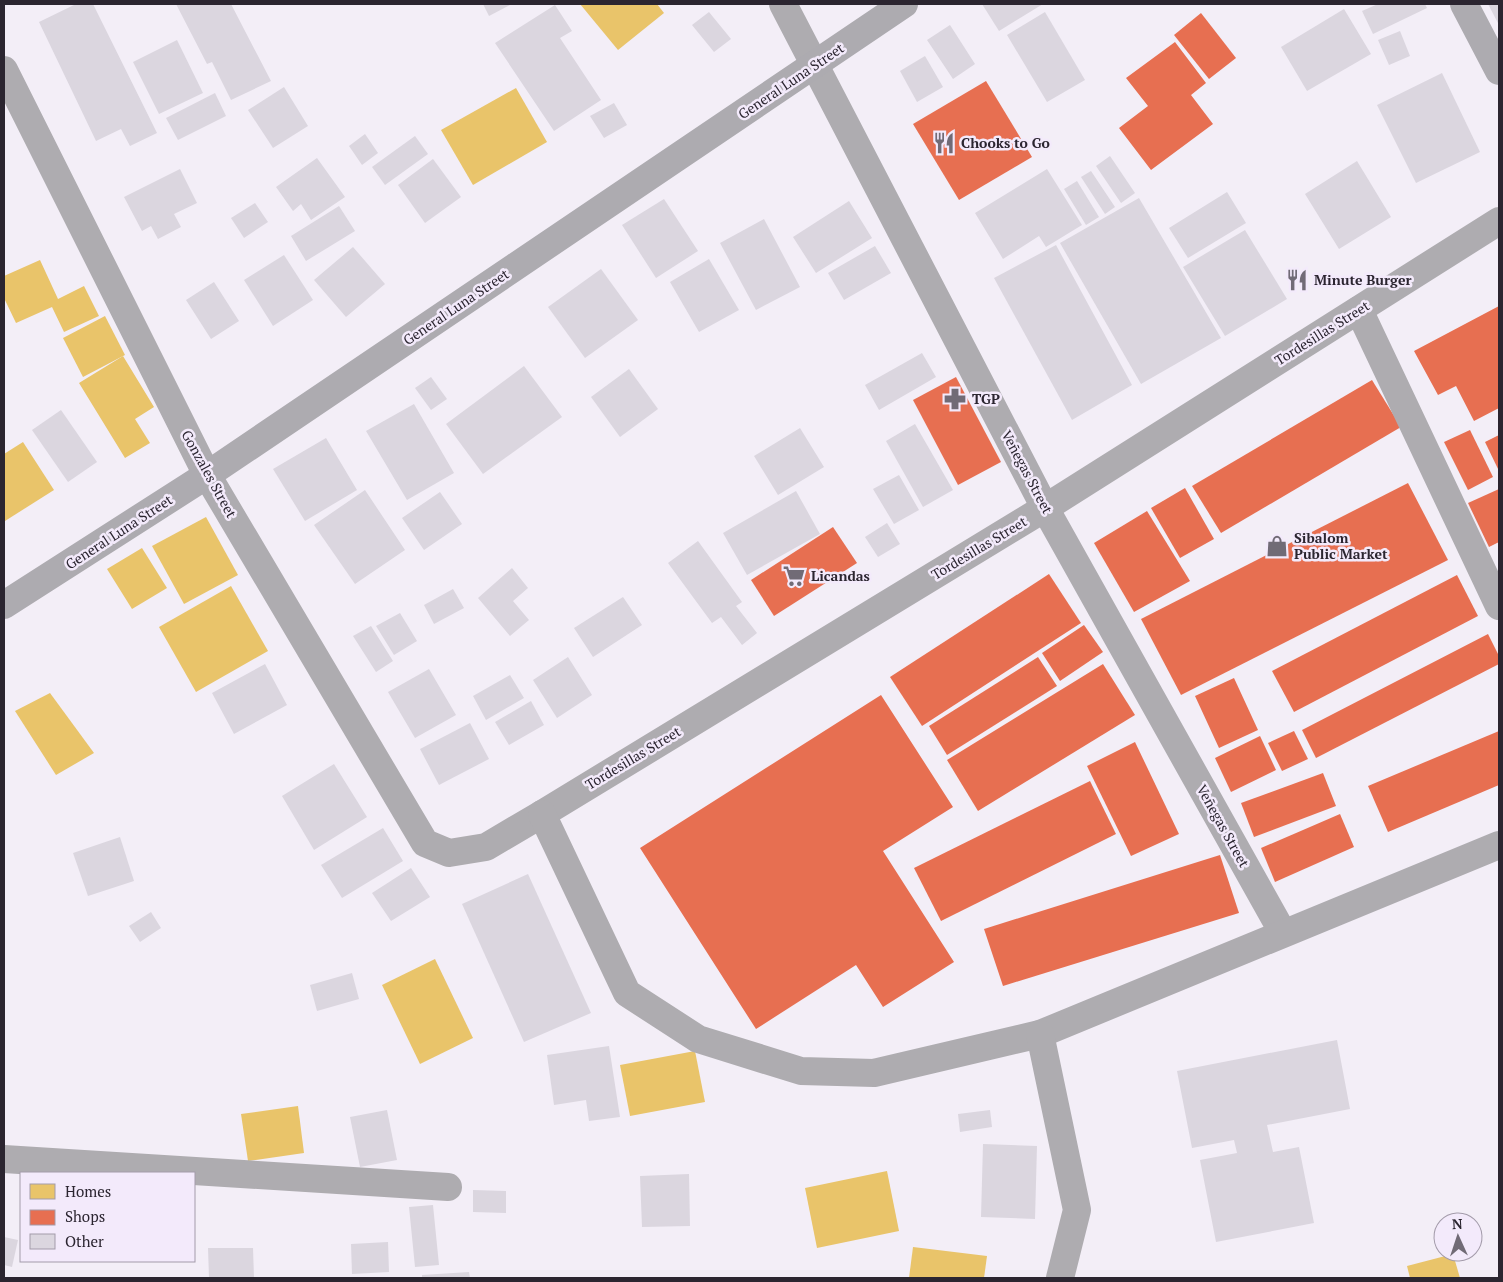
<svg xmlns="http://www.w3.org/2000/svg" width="1503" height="1282" font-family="'PT Serif',serif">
<rect width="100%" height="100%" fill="#f3eef7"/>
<g fill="#e9c46a">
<path d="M580 4H657L664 13 618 50Z"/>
<path d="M516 88 547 142 473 185 441 130Z"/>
<path d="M40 260 58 299 84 286 99 316 64 332 52 307 16 323 4 298V276Z"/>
<path d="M105 316 125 355 83 377 63 338Z"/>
<path d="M123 356 154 407 135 419 150 443 125 458 79 383Z"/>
<path d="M23 442 54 490 5 521 4 454Z"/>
<path d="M206 517 238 575 184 604 152 546Z"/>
<path d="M142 548 167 588 132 609 107 569Z"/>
<path d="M231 586 268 651 196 692 159 627Z"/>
<path d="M50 693 94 753 56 775 15 711Z"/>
<path d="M435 959 473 1038 420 1064 382 985Z"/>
<path d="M695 1051 705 1102 630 1116 620 1065Z"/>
<path d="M298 1106 304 1153 248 1161 241 1114Z"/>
<path d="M887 1171 899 1231 817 1248 805 1188Z"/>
<path d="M913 1247 987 1256 984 1278H909Z"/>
<path d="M1453 1254 1460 1278H1410L1407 1266Z"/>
</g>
<g fill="#e76f51">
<path d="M1201 13 1236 58 1209 79 1174 35Z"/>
<path d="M1175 42 1206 83 1191 95 1213 124 1151 170 1119 128 1148 106 1126 78Z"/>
<path d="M986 81 1032 157 959 200 913 124Z"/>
<path d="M1499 306V408L1474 421 1456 386 1438 395 1414 351Z"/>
<path d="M956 377 1001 462 958 485 913 400Z"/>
<path d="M1372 380 1401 427 1221 533 1192 486Z"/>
<path d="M1470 430 1493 477 1468 490 1444 442Z"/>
<path d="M1499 435V471L1485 442Z"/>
<path d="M1408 483 1448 560 1181 695 1141 619Z"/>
<path d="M1185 488 1214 539 1180 558 1151 508Z"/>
<path d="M1499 489V542L1489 547 1468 503Z"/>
<path d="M1147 511 1190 581 1134 612 1094 543Z"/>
<path d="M833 527 857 563 774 616 751 580Z"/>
<path d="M1049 574 1081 623 922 726 890 677Z"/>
<path d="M1457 575 1478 616 1294 712 1272 671Z"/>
<path d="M1084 625 1103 652 1060 681 1042 653Z"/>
<path d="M1488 634 1499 656V664L1316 758 1302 730Z"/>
<path d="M1038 657 1057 686 947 755 929 726Z"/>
<path d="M1103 664 1135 715 978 811 947 760Z"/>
<path d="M1234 678 1258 730 1219 748 1195 696Z"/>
<path d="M881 695 953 807 883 851 954 962 883 1007 856 965 756 1029 640 848Z"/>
<path d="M1294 731 1308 759 1282 771 1268 743Z"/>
<path d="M1499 731V785L1388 832 1368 786Z"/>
<path d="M1260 736 1276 770 1231 792 1215 758Z"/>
<path d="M1135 742 1179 834 1131 856 1087 766Z"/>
<path d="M1323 773 1336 806 1254 837 1241 803Z"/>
<path d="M1090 781 1116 834 941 921 914 868Z"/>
<path d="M1340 814 1354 847 1275 882 1261 848Z"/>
<path d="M1220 855 1239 913 1003 986 984 929Z"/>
</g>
<g fill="#dbd6df">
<path d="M76 4H93L157 133 130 146 121 129 96 141 39 22Z"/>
<path d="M176 4H231L271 81 231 100 212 62 207 64Z"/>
<path d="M483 4H512L489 16Z"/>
<path d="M982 4H1043L999 31Z"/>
<path d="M1378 4H1425L1427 8 1373 34 1362 11Z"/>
<path d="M1488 4H1499V25Z"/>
<path d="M555 5 572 31 560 38 601 100 554 131 495 43Z"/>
<path d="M1344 9 1371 54 1307 91 1281 47Z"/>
<path d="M709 12 731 39 714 52 692 25Z"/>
<path d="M1045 12 1085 80 1047 102 1007 35Z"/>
<path d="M950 25 975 64 953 79 927 40Z"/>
<path d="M1400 31 1410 56 1389 65 1378 40Z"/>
<path d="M177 40 203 93 159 114 133 62Z"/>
<path d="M925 56 943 87 917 102 900 71Z"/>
<path d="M1442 73 1480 152 1416 183 1377 105Z"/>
<path d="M284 87 308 126 273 148 248 110Z"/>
<path d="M215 93 226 116 178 140 166 118Z"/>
<path d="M614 103 627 125 604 138 590 116Z"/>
<path d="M365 134 378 153 362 165 349 146Z"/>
<path d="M415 136 428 154 385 185 372 167Z"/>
<path d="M1110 156 1135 193 1121 203 1096 166Z"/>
<path d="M317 158 345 197 311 220 301 204 293 211 276 187Z"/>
<path d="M433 159 461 197 425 223 398 185Z"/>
<path d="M1357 161 1391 217 1339 249 1305 194Z"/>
<path d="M180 169 197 203 174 214 181 227 158 239 151 226 142 231 124 197Z"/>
<path d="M1047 169 1082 225 1046 247 1039 236 1003 259 975 213Z"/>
<path d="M1091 171 1115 207 1105 214 1081 177Z"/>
<path d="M1077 181 1099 217 1086 225 1064 189Z"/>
<path d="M1227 192 1246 223 1188 258 1169 228Z"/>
<path d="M1139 198 1221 338 1141 384 1060 243Z"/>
<path d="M664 199 698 251 656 278 622 225Z"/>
<path d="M849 201 872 238 816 273 793 237Z"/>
<path d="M255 203 268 222 244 238 231 218Z"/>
<path d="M339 206 355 231 306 261 291 236Z"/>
<path d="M764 219 800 287 756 310 720 243Z"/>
<path d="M1245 230 1287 299 1225 336 1183 267Z"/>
<path d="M1056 245 1132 385 1072 420 994 278Z"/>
<path d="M875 246 891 273 844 300 828 273Z"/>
<path d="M353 247 385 284 346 317 314 280Z"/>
<path d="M284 255 313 300 273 326 244 280Z"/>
<path d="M709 259 739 310 699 332 670 282Z"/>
<path d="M601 269 638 320 585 358 548 307Z"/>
<path d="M214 282 239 321 211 339 186 300Z"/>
<path d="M922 353 936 377 879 410 865 385Z"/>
<path d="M524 366 562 417 483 474 446 424Z"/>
<path d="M629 369 658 409 620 437 591 397Z"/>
<path d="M431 377 447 399 431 410 415 388Z"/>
<path d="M414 404 454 473 407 500 366 431Z"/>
<path d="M61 410 97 462 68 482 32 430Z"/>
<path d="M915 424 953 490 923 507 886 441Z"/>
<path d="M800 428 824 467 778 495 754 456Z"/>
<path d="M326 438 357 490 305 521 273 469Z"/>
<path d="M899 475 919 510 894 524 873 489Z"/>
<path d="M365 490 405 550 355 584 314 525Z"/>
<path d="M796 491 820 534 747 575 723 533Z"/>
<path d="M440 492 462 524 424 550 402 518Z"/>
<path d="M887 523 900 544 878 557 865 537Z"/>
<path d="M698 541 742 602 736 606 757 633 742 645 721 617 712 623 668 563Z"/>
<path d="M512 568 528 588 513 601 529 620 510 636 478 598Z"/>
<path d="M453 589 464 608 434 624 424 605Z"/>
<path d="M623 597 642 625 593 657 574 628Z"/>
<path d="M400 613 417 641 394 655 376 626Z"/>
<path d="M371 626 393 661 376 672 353 636Z"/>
<path d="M568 657 592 695 557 718 533 680Z"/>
<path d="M265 664 287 705 234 734 212 693Z"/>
<path d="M429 669 456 715 415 738 388 692Z"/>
<path d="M510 675 524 698 486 720 473 696Z"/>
<path d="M531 701 544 725 509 745 495 722Z"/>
<path d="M470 723 489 759 439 785 420 749Z"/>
<path d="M334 764 367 817 314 850 282 796Z"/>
<path d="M383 828 403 861 342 898 321 865Z"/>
<path d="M120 837 134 881 88 896 73 853Z"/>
<path d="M411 868 430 897 391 921 372 893Z"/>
<path d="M528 874 591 1013 524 1042 462 904Z"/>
<path d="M151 912 161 928 140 942 129 926Z"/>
<path d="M352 973 359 999 317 1011 310 985Z"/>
<path d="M1337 1040 1350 1109 1267 1125 1273 1152 1299 1147 1314 1223 1216 1242 1200 1160 1237 1153 1234 1140 1192 1148 1177 1071Z"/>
<path d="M609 1046 620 1117 589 1121 586 1100 554 1105 547 1055Z"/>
<path d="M387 1110 397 1160 360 1167 350 1117Z"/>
<path d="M990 1110 992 1127 960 1132 958 1114Z"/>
<path d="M983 1144 1037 1146 1035 1219 981 1217Z"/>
<path d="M689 1174 690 1226 642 1227 640 1176Z"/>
<path d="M473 1190 506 1191V1213L473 1212Z"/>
<path d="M433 1205 439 1265 415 1267 409 1207Z"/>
<path d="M4 1237 18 1240 12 1267 4 1265Z"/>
<path d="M388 1242 389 1272 352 1274 351 1244Z"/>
<path d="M208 1248H253L254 1278H209Z"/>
<path d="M469 1272 470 1278H422V1275Z"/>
</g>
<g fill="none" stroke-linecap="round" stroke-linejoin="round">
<g stroke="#aeacb0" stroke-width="28">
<path d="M783 4 1045 508 1283 933"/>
<path d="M4 70 207 475 425 843 449 853 486 847 542 814 1045 508 1499 221"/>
<path d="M1359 310 1499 606"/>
<path d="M542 814 627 993 698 1039 801 1071 874 1073 1040 1034 1499 845"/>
<path d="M1040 1034 1077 1210 1060 1278"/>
<path d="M4 1159 448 1187"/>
</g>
<g stroke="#adabb0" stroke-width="28">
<path d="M1464 4 1499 71"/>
<path d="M4 605 207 475 904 4"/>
</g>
</g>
<defs>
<g id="restaurant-bare" transform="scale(1.725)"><path d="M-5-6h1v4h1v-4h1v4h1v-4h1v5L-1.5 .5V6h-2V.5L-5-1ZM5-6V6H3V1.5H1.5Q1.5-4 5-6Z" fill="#716b76" stroke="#f3eafb" stroke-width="2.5" paint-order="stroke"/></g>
<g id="pharmacy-bare" transform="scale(1.725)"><path d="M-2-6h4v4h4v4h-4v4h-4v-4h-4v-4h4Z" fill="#716b76" stroke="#f3eafb" stroke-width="2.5" paint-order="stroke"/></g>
<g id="shop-bare" transform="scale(1.725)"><path d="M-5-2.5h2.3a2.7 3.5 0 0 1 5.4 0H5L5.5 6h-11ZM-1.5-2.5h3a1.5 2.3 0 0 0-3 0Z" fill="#716b76" stroke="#f3eafb" stroke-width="2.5" paint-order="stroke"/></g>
<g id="supermarket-bare" transform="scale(1.725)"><path d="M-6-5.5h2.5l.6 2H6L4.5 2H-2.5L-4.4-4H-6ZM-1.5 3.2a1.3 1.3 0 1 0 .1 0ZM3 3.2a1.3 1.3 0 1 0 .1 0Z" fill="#716b76" stroke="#f3eafb" stroke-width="2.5" paint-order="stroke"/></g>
</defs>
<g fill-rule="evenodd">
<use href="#restaurant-bare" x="944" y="143"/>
<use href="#restaurant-bare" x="1297" y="280"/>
<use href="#pharmacy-bare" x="955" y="399"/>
<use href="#shop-bare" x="1277" y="546"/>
<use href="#supermarket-bare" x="794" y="576"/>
</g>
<g text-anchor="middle" stroke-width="5" stroke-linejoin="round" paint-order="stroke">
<g font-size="14" fill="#2b2530" stroke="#f3eafb">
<text transform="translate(791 81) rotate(-34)" y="5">General Luna Street</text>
<text transform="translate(456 307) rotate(-34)" y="5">General Luna Street</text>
<text transform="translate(1322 333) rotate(-32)" y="5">Tordesillas Street</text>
<text transform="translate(1027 472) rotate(62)" y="5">Veñegas Street</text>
<text transform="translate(209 474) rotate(61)" y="5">Gonzales Street</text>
<text transform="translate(119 532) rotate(-33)" y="5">General Luna Street</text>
<text transform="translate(979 548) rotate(-31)" y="5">Tordesillas Street</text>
<text transform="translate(633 758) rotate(-31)" y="5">Tordesillas Street</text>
<text transform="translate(1223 826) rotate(61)" y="5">Veñegas Street</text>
</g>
<g font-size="14" font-weight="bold" fill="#2b2530" stroke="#f3eafb" text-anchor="start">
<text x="961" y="148">Chooks to Go</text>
<text x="1314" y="285">Minute Burger</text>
<text x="972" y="404">TGP</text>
<text x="1294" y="543">Sibalom<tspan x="1294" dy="16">Public Market</tspan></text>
<text x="811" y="581">Licandas</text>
</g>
</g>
<rect width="1503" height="1282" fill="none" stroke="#2b2530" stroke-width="10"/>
<rect x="20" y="1172" width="175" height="90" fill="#f3eafb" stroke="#a39baa"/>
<rect x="30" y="1184" width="25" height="15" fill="#e9c46a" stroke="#a39baa"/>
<text x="65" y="1197" font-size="15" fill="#2b2530">Homes</text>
<rect x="30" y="1210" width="25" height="15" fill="#e76f51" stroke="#a39baa"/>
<text x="65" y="1222" font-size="15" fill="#2b2530">Shops</text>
<rect x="30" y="1234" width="25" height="15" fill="#dbd6df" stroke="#a39baa"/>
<text x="65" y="1247" font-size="15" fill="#2b2530">Other</text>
<g transform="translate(1458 1237) rotate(357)"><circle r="24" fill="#f3eafb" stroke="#a39baa"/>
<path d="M0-4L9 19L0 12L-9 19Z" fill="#716b76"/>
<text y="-8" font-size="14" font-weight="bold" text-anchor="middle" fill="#2b2530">N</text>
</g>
</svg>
